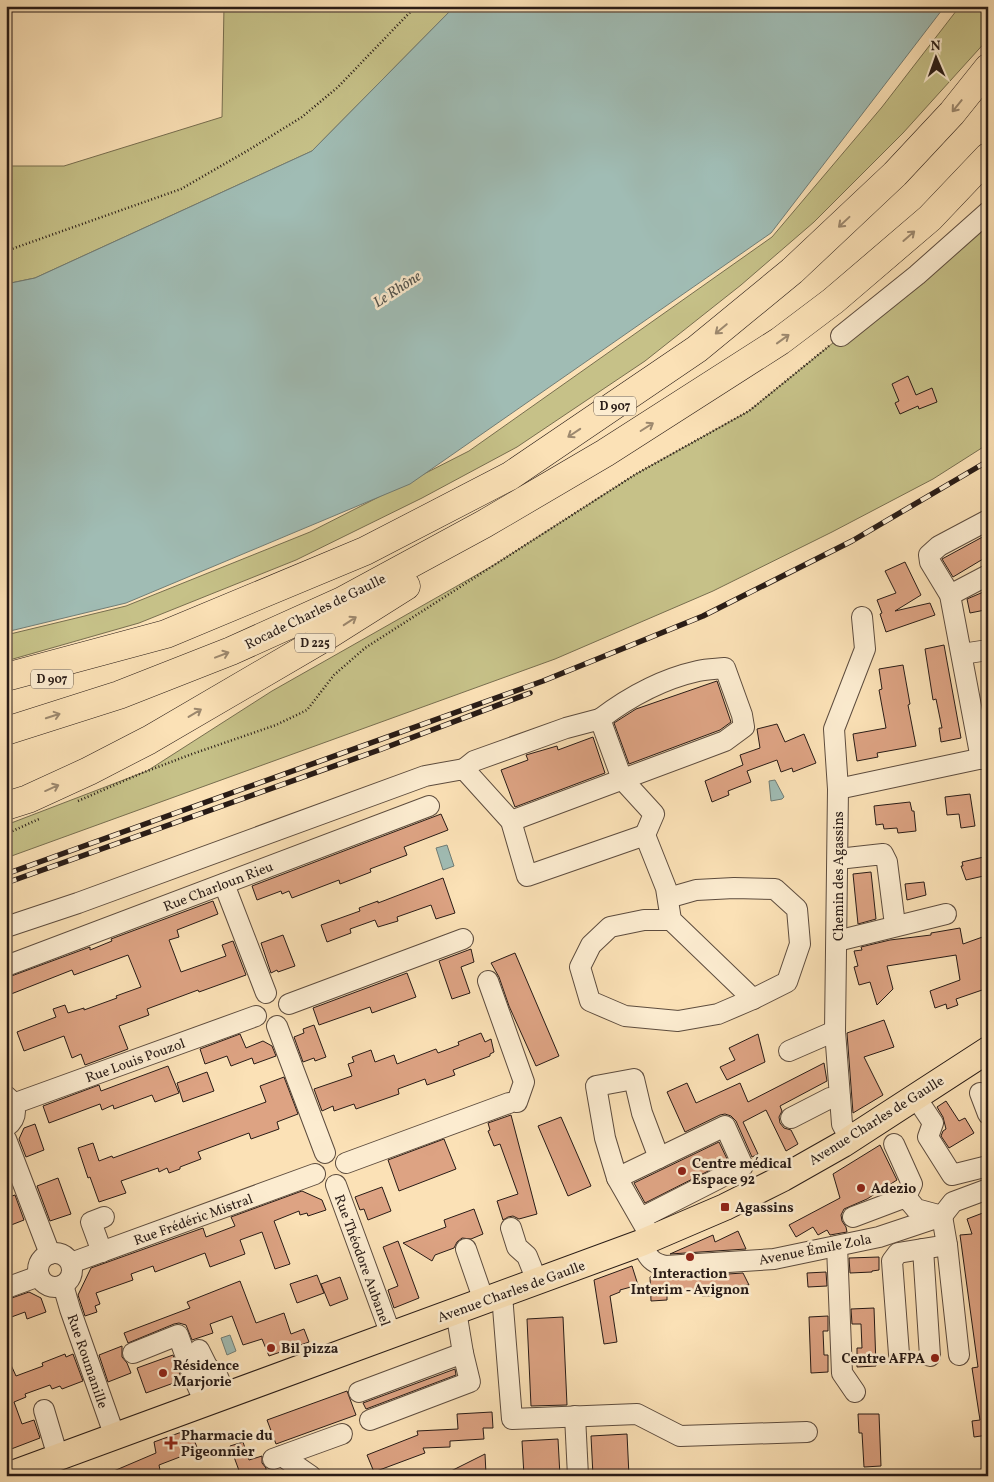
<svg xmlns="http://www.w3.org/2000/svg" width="994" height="1482" font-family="Vollkorn,serif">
<rect width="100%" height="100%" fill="#fbe1b6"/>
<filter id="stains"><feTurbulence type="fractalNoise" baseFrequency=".004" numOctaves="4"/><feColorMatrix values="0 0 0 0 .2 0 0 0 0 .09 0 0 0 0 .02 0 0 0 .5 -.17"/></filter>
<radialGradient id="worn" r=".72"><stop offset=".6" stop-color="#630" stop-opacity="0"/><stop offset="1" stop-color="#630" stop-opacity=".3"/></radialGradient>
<g fill="#c6c188" stroke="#776e4f">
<path d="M224 6H455L312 151 35 278 6 284V166H64L222 117Z"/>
<path d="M960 6H988V39L903 133 814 222 741 285 645 361 517 447 422 498 296 560 139 623 6 661V635L126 606 310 532 469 451 772 237 882 107Z"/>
<path d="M988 218V444L933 479 832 532 713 591 555 659 6 858V825L147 771 272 691 494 565 636 474 749 411 860 321 900 301 966 243Z"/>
</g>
<g fill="#a0bcb4" stroke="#707c75">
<path d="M455 6H945L771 233 410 484 126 603 6 632V284L35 278 312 151Z"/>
<path d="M775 780 784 797 782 799 771 801 769 781Z"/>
<path d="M447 845 454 866 443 870 436 848Z"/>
<path d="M230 1335 236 1351 227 1355 221 1338Z"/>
</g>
<g fill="#dda383" stroke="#281b16">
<path d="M908 376 916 395 932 388 937 402 919 409 918 406 900 414 895 403 899 401 892 384Z"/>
<path d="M988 534V556L953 577 942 559Z"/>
<path d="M905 562 921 595 895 611 930 603 935 615 886 632 880 614 882 613 877 600 896 593 885 571Z"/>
<path d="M988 590V606L985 607V610L970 613 967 599Z"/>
<path d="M944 645 961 738 941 742 939 728H942L936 699 933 700 925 649Z"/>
<path d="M903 665 910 704 908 705 916 746 877 753 878 757 857 761 853 734 886 728 879 690 882 689 879 669Z"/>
<path d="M717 681 731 722 720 730 629 764 614 723 636 709Z"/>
<path d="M777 724 785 742 804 734 816 763 793 772 792 768 781 772 777 760 747 771 751 782 728 791 729 795 712 802 705 781 743 765 740 755 760 748 757 729Z"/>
<path d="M593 737 605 773 515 807 501 770 528 760 526 755 557 746 558 750Z"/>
<path d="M970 794 975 826 961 828 959 814 947 815 945 797Z"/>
<path d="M910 802 912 811H914L916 831 898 833 897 828 884 829 883 824 876 825 874 806Z"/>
<path d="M441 814 448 830 404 847 407 855 370 869 371 872 340 884 339 880 292 898 289 891 282 894 281 891 257 900 252 886Z"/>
<path d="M988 856V875L966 880 961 866H963L962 862Z"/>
<path d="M871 872 876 919 858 924 853 874Z"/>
<path d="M443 878 455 913 436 919 431 905 397 917 398 921 378 927 375 920 350 929 351 933 327 942 321 925 360 911 359 908 378 901V903Z"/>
<path d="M924 882 926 895 907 900 905 884Z"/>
<path d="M213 901 218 914 177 930 179 937 169 940 181 972 226 956 222 945 233 941 246 975 199 992 198 990 147 1009 149 1015 119 1026 128 1049 85 1065 81 1054 72 1058 64 1036 24 1051 17 1032 56 1017 53 1009 65 1005 68 1013 84 1008V1010L117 998 116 996 141 987 128 955 74 975 72 970 6 996V978L90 947V950L112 941 111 939Z"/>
<path d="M960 928 963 944 988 935V988L956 999 958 1005 947 1009 946 1004 935 1008 930 991 960 980 956 955 887 966 893 989 877 1005 870 982 859 985 854 967 858 966 854 951 862 950 861 947 890 940 931 935V933Z"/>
<path d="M283 935 295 966 278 972 277 970 271 973 261 943Z"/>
<path d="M471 949 474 962 461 967 470 993 452 999 439 961Z"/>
<path d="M515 953 559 1056 536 1066 509 1006 499 977 491 963Z"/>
<path d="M407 973 416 997 372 1013 370 1007 319 1025 313 1008Z"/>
<path d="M884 1020 894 1047 864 1057 883 1095 853 1113 847 1033Z"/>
<path d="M314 1025 326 1057 315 1061 314 1058 303 1062 294 1037 304 1033 303 1029Z"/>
<path d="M481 1033 485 1042 491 1039 494 1052 490 1054V1056L453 1070 455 1075 427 1085 425 1079 398 1089 399 1094 356 1109 354 1104 334 1111 333 1106 322 1111 314 1089 352 1076 348 1064 354 1062 352 1057 371 1050 375 1062 394 1055 397 1064 436 1049 438 1053 459 1045 458 1042Z"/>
<path d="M240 1034 246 1048 263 1041 272 1046 276 1056 254 1064 252 1058 231 1066 227 1056 205 1064 200 1049Z"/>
<path d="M758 1034 765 1062 727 1080 720 1067 735 1060 729 1048Z"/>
<path d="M824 1063 827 1081 780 1106 782 1111 779 1117 780 1123 784 1128 791 1130 798 1144 786 1151 766 1110 743 1122 758 1154 752 1157 736 1121 731 1116 725 1114 720 1115 685 1132 667 1092 687 1083 696 1103 740 1083 748 1102Z"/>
<path d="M168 1066 179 1093 155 1102 152 1095 114 1109 113 1105 102 1110 100 1104 49 1123 43 1106 99 1085 101 1091Z"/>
<path d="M207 1072 214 1091 183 1102 177 1083Z"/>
<path d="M284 1077 298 1114 277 1122 279 1129 251 1139 249 1133 198 1152 201 1159 180 1167V1169L169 1173 167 1168 159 1172 158 1168 121 1181 126 1193 99 1202 90 1177 88 1178 78 1148 93 1143 99 1161 112 1156 113 1158 266 1102 260 1086Z"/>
<path d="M946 1101 959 1121 965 1118 974 1133 949 1148 941 1136 943 1131 946 1129 943 1117 937 1107Z"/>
<path d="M511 1115 537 1214 519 1219 513 1216 508 1217 503 1220 497 1201 518 1194 500 1144 494 1146 488 1131 490 1130 488 1123Z"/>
<path d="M561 1117 591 1186 568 1196 538 1126Z"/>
<path d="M35 1124 44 1150 26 1157 19 1139 24 1128Z"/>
<path d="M444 1139 456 1169 399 1191 388 1160Z"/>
<path d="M719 1142 728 1161 645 1203 634 1183Z"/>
<path d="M880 1145 897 1180 867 1199 844 1209 841 1215 842 1221 846 1227 847 1232 830 1235 827 1230 818 1235 813 1227 796 1237 789 1225 840 1198 833 1174Z"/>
<path d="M58 1178 71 1214 50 1221 37 1186Z"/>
<path d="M382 1187 391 1211 368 1220 364 1209 360 1210 355 1197Z"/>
<path d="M302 1191 322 1200 326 1210 308 1216 307 1213 300 1215 299 1211 274 1221 290 1264 275 1269 262 1232 240 1240 245 1254 210 1267 205 1253 155 1272 153 1266 131 1274 133 1280 96 1293 100 1304 95 1306 97 1312 85 1316 78 1295 91 1268 203 1228 206 1237 235 1226 231 1217Z"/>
<path d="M15 1195 24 1220 6 1227V1198Z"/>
<path d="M474 1209 483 1234 471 1239 462 1238 457 1242 454 1248 435 1255 432 1261 403 1243 446 1227 444 1220Z"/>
<path d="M988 1211V1271L986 1272 988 1283V1435L974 1437 972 1421 980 1420 972 1368 978 1367 960 1235 972 1234 967 1219Z"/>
<path d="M738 1231 746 1249 670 1254 713 1235 715 1242Z"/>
<path d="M398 1241 419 1298 394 1308 388 1290 398 1286 383 1247Z"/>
<path d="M879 1257V1270L872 1271V1272L850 1273 849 1258Z"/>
<path d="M632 1266 638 1285 620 1290V1292L610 1296 617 1342 604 1344 594 1280Z"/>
<path d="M826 1272 827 1286 808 1287 807 1273Z"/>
<path d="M743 1273 749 1285 736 1286V1292H728V1295L702 1296V1290L667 1292V1300L651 1301 650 1277 655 1275 667 1278Z"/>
<path d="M317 1275 324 1293 297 1303 290 1284Z"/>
<path d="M340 1277 348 1299 330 1306 321 1284Z"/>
<path d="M240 1281 256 1323 284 1313 291 1334 304 1329 309 1342 269 1356 262 1339 243 1345 232 1316 210 1324 213 1333 192 1340 186 1325 179 1323 174 1324 128 1343 124 1333 190 1308 187 1302Z"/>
<path d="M29 1292 41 1298 46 1312 27 1319 25 1312 6 1319V1300Z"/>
<path d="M874 1308 876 1366 857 1367V1348H862L861 1324H852L851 1309Z"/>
<path d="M828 1316V1331H823L824 1355H828V1372L811 1373 809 1317Z"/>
<path d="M563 1317 567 1405 531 1406 527 1319Z"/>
<path d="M122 1346V1357L127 1363 131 1373 108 1382 99 1355Z"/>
<path d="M6 1354 16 1376 43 1366 42 1363 65 1354 66 1357 73 1354 83 1381 62 1389 60 1386 52 1389 50 1385 25 1394 26 1397 14 1402 22 1424 34 1420 40 1438 6 1451Z"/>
<path d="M173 1355 182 1380 146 1393 137 1368Z"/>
<path d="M455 1369 456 1375 366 1409 363 1403Z"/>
<path d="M347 1391 356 1415 276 1444 267 1420Z"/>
<path d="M492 1412 493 1428H483L484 1439 450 1441V1447L423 1448 425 1453 374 1472 367 1455 418 1435 417 1431 458 1429 457 1414Z"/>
<path d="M858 1414H879L881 1466 864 1467 862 1433H859Z"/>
<path d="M190 1429 198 1450 159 1465 160 1470 140 1476H102L156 1453 154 1442Z"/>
<path d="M627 1434 629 1476H593L591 1436Z"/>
<path d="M558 1439 560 1476H524L522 1441Z"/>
<path d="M243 1442 249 1460 262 1456V1463L266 1468V1476H241L230 1446Z"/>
<path d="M485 1454 486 1474H479V1476H441Z"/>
</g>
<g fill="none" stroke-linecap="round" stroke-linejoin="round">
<g stroke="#5d4c3e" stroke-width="22">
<g id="minor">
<path d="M841 336 917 275 988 212"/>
<path d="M950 595 988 575"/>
<path d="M962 654 988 650"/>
<path d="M981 759 950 595 930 562 929 555 939 546 988 520"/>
<path d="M464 769 474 761 566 728 600 719 622 779 654 814 645 835"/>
<path d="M838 789 988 757"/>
<path d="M511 821 725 741 744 727 742 715 725 668C716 669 707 669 698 671 662 679 629 697 600 719"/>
<path d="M838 859 883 854 887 862 894 917"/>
<path d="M224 884 266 993"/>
<path d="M668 898 696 890 734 888 775 889 797 909 800 944 787 982 753 999 718 1014 678 1021 625 1016 590 1001 580 967 591 945 610 927 644 920H671"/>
<path d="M6 927 78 903 425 776 464 769 511 821 527 876 645 835 666 888 671 920 753 999"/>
<path d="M837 941 946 914"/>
<path d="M6 966 429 806"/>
<path d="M488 981 524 1082 517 1102"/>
<path d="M289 1004 463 939"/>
<path d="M277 1026 325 1153"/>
<path d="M789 1051 835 1031"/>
<path d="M980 1093 988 1114"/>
<path d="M6 1096C18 1105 18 1118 6 1127"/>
<path d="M915 1096 933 1123 928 1137 952 1175 988 1166"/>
<path d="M13 1104 256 1016"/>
<path d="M791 1118 830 1098 840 1097"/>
<path d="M6 1139 50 1254"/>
<path d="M850 1139 842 1124 835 1031 838 789 834 729 865 649 862 617"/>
<path d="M894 1144 912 1184 906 1197"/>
<path d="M346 1163 509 1103"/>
<path d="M617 1178 605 1138 596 1086 634 1079 642 1113 659 1158"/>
<path d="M336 1185 391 1335"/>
<path d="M853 1217 906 1197 916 1209 942 1216 947 1245 898 1253 892 1261 899 1354"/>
<path d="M641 1218 743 1166 725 1126 617 1178 652 1239"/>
<path d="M511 1228 517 1247 527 1256 537 1281"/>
<path d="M641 1243C648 1256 650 1263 666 1266L774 1259 879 1237 942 1216 953 1202 988 1189"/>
<path d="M947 1245 959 1355"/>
<path d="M837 1246 842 1373 855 1392"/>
<path d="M466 1249 484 1301"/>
<path d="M923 1249 930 1356"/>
<path d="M102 1252 91 1222 104 1217"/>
<circle cx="55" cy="1270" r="17"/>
<path d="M71 1263 315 1174"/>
<path d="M63 1285 70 1309 115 1437"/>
<path d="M6 1288 39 1276"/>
<path d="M502 1295 512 1419 637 1414 680 1436 807 1432"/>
<path d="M199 1350 207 1366 218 1377 225 1395"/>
<path d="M133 1353 178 1335 193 1376 205 1403"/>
<path d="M359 1392 463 1353 456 1311"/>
<path d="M44 1410 58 1457"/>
<path d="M575 1416 578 1476"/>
<path d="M370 1420 470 1382 463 1353"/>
<path d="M282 1456 311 1476"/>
<path d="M273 1459 342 1434"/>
</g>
</g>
<g stroke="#281b16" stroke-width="28">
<path id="major" d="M7 1476 641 1243 725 1207 783 1178 843 1144 988 1050"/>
</g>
<g stroke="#281b16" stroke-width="29">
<g id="highway">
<path d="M6 677 166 634 365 551 510 476 697 349 792 271 895 174 952 113 988 68"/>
<path d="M6 731 119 695 231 651 342 601 484 524 605 453 780 341 833 301 930 218 988 157"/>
<path d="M6 806 28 799 89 771 149 740 322 639 406 586"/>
</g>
</g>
<g stroke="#281b16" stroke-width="2.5" stroke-dasharray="1 2.5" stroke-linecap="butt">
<path d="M6 251 181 189 247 151 302 117 338 87 416 6"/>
<path d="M78 801 142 773 192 754 276 725 307 710 334 675 365 648 636 474 749 411 829 346"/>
<path d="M6 834 39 819"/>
</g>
<use href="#minor" stroke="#fcecd0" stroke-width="20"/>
<use href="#major" stroke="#fbe1b6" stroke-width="26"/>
<use href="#highway" stroke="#fbe1b6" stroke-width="28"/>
<g stroke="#281b16" stroke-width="5.5">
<g id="rail">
<path d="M6 874 543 681 703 616 852 541 988 461"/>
<path d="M6 883 379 750 530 693"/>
</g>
</g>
<use href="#rail" stroke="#fcecd0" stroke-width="4" stroke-dasharray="11" stroke-linecap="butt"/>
</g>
<defs><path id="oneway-shaft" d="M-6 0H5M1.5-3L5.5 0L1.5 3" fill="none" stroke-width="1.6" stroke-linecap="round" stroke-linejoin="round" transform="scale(1.25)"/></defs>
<g stroke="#9c886e">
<use href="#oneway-shaft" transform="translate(957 106) rotate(129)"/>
<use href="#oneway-shaft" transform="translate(844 222) rotate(137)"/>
<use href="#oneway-shaft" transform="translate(909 236) rotate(-41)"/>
<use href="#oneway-shaft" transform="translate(721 329) rotate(140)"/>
<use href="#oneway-shaft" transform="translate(783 339) rotate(-36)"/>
<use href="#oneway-shaft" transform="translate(647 427) rotate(-32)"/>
<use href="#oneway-shaft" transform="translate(574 433) rotate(146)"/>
<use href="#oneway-shaft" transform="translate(350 621) rotate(-33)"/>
<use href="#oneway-shaft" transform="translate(222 655) rotate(-21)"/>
<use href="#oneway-shaft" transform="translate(195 713) rotate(-31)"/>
<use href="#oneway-shaft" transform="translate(53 716) rotate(-18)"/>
<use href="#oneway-shaft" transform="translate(52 788) rotate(-24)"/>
</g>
<g fill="#8f2418" stroke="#fcecd0" stroke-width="2">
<circle cx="682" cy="1171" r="5"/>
<circle cx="861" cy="1188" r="5"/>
<rect x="720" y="1202" width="10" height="10" rx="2.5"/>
<circle cx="690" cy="1257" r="5"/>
<circle cx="271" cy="1348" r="5"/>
<circle cx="935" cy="1358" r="5"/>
<circle cx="163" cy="1373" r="5"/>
<path d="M168.5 1435.5h5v5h5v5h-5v5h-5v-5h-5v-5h5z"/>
</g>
<g text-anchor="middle" stroke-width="5" stroke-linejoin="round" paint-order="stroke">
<g fill="#fcecd0" stroke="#685a4e" stroke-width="1">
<rect x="594" y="396.5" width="42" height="19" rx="4"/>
<rect x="295" y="633.5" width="40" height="19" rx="4"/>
<rect x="31" y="669.5" width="42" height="19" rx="4"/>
</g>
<g font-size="12" font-weight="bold" fill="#281b16">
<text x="615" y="410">D 907</text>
<text x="315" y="647">D 225</text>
<text x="52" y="683">D 907</text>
</g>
<g font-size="14" fill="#281b16" stroke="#fcecd0">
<text transform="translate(315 611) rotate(-26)" y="5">Rocade Charles de Gaulle</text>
<text transform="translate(838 876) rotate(-90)" y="5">Chemin des Agassins</text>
<text transform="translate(218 886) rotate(-21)" y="5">Rue Charloun Rieu</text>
<text transform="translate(135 1060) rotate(-20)" y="5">Rue Louis Pouzol</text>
<text transform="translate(876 1120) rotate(-32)" y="5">Avenue Charles de Gaulle</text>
<text transform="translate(193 1219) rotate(-20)" y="5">Rue Frédéric Mistral</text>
<text transform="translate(815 1249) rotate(-11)" y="5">Avenue Émile Zola</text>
<text transform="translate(363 1260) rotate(70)" y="5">Rue Théodore Aubanel</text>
<text transform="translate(511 1291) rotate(-20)" y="5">Avenue Charles de Gaulle</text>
<text transform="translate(88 1361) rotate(71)" y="5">Rue Roumanille</text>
</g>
<g font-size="14" font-weight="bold" fill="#281b16" stroke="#fcecd0" text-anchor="start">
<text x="692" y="1168">Centre médical<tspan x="692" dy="16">Espace 92</tspan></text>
<text x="871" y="1193">Adezio</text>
<text x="735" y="1212">Agassins</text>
<text x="690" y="1278" text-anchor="middle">Interaction<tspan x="690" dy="16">Interim - Avignon</tspan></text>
<text x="281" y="1353">Bil pizza</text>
<text x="925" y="1363" text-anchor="end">Centre AFPA</text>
<text x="173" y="1370">Résidence<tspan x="173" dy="16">Marjorie</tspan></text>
<text x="181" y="1440">Pharmacie du<tspan x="181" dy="16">Pigeonnier</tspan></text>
</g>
<g font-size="15" font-style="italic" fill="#52534d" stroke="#fcecd0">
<text transform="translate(397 289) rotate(-33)" y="5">Le Rhône</text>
</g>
</g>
<rect width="994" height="1482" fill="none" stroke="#fbe1b6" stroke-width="25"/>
<rect x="8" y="8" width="979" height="1467" fill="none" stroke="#281b16" stroke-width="2.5"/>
<rect x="12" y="12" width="969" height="1457" fill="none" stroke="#281b16"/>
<g transform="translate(936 58) rotate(358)" stroke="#fcecd0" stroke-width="4" paint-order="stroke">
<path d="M0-4L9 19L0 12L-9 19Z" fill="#281b16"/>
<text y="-8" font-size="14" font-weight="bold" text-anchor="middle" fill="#281b16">N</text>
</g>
<rect width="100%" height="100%" filter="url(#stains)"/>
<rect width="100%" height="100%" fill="url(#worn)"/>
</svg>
